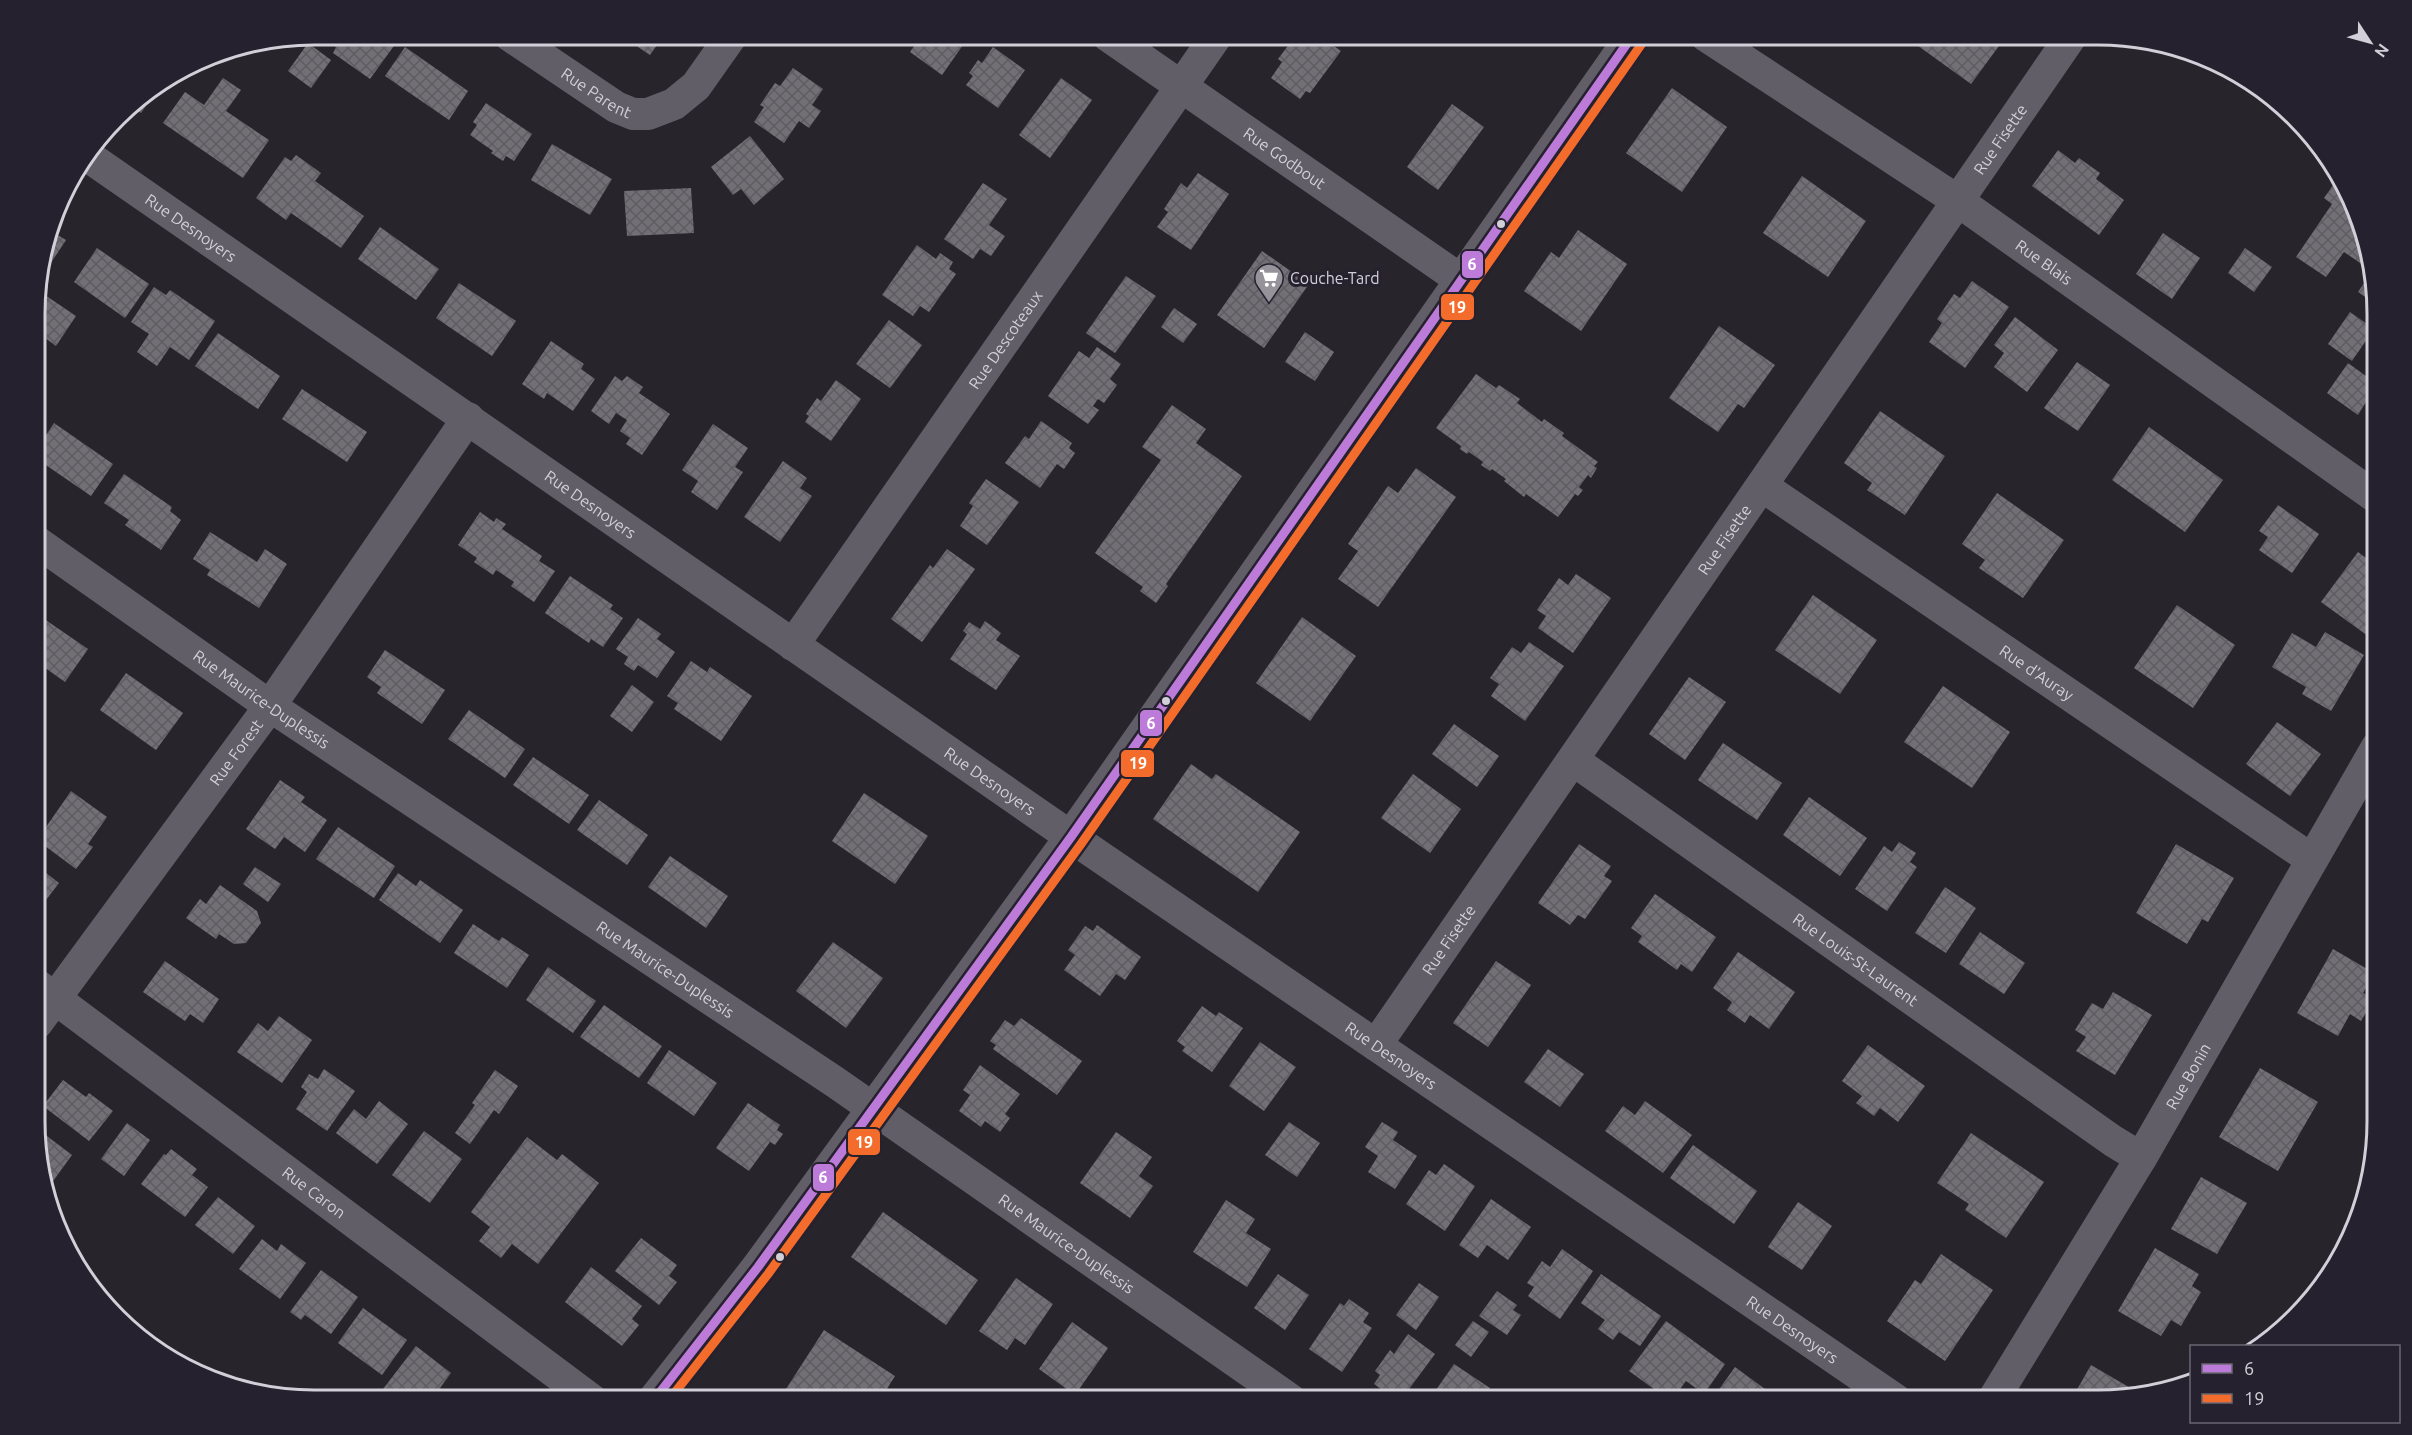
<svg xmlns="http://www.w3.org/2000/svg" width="2412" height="1435" font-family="Ubuntu,sans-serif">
<defs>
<pattern id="building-cross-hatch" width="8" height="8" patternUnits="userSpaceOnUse" patternTransform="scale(1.5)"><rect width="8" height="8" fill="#726f76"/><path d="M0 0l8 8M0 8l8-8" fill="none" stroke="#5e5b61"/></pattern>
</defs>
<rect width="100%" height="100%" fill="#27242b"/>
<g fill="url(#building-cross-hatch)">
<path d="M338 35H383L396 43 370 79 333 53 336 47 331 44Z"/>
<path d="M620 35H664L650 55Z"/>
<path d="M916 35H970L942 75 910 52 920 37Z"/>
<path d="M1296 35H1318L1341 51 1310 93 1306 91 1300 99 1271 78 1282 62 1278 59Z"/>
<path d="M1903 35H2007L1971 84Z"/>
<path d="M308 43 331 60 311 88 288 71Z"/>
<path d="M405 47 468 91 449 120 385 76Z"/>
<path d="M993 47 1025 70 998 108 966 85 973 76 969 73 978 60 982 63Z"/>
<path d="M793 68 823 89 812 105 821 111 809 128 799 121 784 143 754 122 764 107 760 105 775 83 780 86Z"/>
<path d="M223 78 241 90 226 111 269 140 243 178 163 123 185 92 204 105Z"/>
<path d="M1061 78 1092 100 1050 158 1019 135Z"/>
<path d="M161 85 141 113 129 105V104Z"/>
<path d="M1672 88 1727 127 1682 192 1626 153Z"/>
<path d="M486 103 532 134 514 161 506 156 503 161 491 153 493 151 470 135 477 125 473 122Z"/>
<path d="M1452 104 1484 127 1438 190 1407 167Z"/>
<path d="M750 136 784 179 754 205 741 189 733 195 711 167Z"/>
<path d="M552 144 612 179 590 215 531 180Z"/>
<path d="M2058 150 2075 163 2079 158 2100 173 2096 179 2124 200 2099 235 2032 186Z"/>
<path d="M296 155 321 173 315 181 364 216 341 248 291 213 286 220 256 198 285 157 291 161Z"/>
<path d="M1198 173 1229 194 1191 250 1157 227 1168 212 1164 209 1181 183 1187 188Z"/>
<path d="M2340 175 2369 269 2344 252 2326 277 2296 257 2332 204 2324 198Z"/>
<path d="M1802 176 1866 221 1828 277 1763 233Z"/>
<path d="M983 183 1007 199 989 225 1005 236 991 256 980 249 973 259 944 239Z"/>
<path d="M691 188 694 233 627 236 624 191Z"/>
<path d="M380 227 439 269 416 300 358 259Z"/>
<path d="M1578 230 1627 264 1581 331 1524 291 1551 252 1559 258Z"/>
<path d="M51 231 66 240 49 266 42 262Z"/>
<path d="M2163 233 2200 258 2172 299 2136 274Z"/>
<path d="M917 245 936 259 940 253 953 262 949 269 956 274 929 312 920 306 913 316 882 295Z"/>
<path d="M97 248 149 284 125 318 74 282Z"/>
<path d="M2245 248 2272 267 2254 292 2228 273Z"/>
<path d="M1262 251 1309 284 1264 348 1217 315Z"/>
<path d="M2370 274 2377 295V305L2358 292Z"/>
<path d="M38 276 45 281 37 293V278Z"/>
<path d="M1126 276 1156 296 1115 353 1086 333Z"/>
<path d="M1972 281 2009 307 1965 368 1929 342 1942 323 1937 319 1954 294 1960 298Z"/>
<path d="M459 283 516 321 492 356 436 318Z"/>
<path d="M154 287 166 295 170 290 215 321 189 360 170 347 157 366 137 352 149 334 131 322Z"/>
<path d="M42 293 76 316 56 346 37 332V301Z"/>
<path d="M1174 308 1197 324 1183 343 1161 327Z"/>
<path d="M2350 312 2374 329 2352 361 2328 344Z"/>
<path d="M2015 317 2058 350 2027 392 1994 367 2004 353 1994 345Z"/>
<path d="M889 320 922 345 890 388 856 364Z"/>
<path d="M1719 326 1775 365 1744 408 1738 404 1718 432 1669 398Z"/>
<path d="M1305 332 1334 352 1315 381 1285 362Z"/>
<path d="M218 333 280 376 258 409 195 366Z"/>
<path d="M551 341 584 364 581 369 595 379 573 411 547 393 544 399 522 384Z"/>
<path d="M1097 347 1121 364 1110 379 1117 385 1104 403 1098 399 1093 406 1099 410 1088 424 1048 396 1079 351 1089 358Z"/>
<path d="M2077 362 2110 385 2078 431 2044 408Z"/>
<path d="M2348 363 2377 384 2358 415 2327 393Z"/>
<path d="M1476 374 1496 388 1499 385 1520 399 1517 403 1542 422 1544 419 1564 433 1562 436 1598 462 1594 466 1597 468 1591 478 1588 475 1579 487 1583 490 1578 496 1575 494 1558 517 1526 494 1524 497 1504 481 1506 479 1492 469 1490 471 1481 465 1483 462 1469 452 1467 454 1460 449 1461 446 1436 428Z"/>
<path d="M615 376 622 381 627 376 643 387 639 393 670 414 642 455 626 444 630 438 620 431 627 420 616 413 609 424 591 411Z"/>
<path d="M836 380 861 399 831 441 805 422 809 416 806 414 817 398 821 401Z"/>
<path d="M302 389 367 432 347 462 282 419Z"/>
<path d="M1172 405 1206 429 1196 443 1242 476 1166 584 1168 586 1156 603 1140 591 1143 587 1095 553 1161 460 1142 447Z"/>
<path d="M1880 411 1945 456 1905 515 1867 490 1872 483 1844 463Z"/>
<path d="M37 412 44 417 37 427Z"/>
<path d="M1041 421 1072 443 1069 448 1075 453 1064 469 1057 464 1040 488 1005 463 1025 436 1029 439Z"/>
<path d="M54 423 113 464 91 496 37 459V449Z"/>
<path d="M713 424 748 448 735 467 743 472 717 510 691 492 698 481 682 470Z"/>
<path d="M2149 427 2223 480 2185 532 2112 480Z"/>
<path d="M783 461 807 478 800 488 812 496 780 542 744 517Z"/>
<path d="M1416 468 1456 497 1378 607 1338 579 1358 551 1348 544 1388 486 1398 493Z"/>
<path d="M124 474 172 507 170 511 181 520 161 550 125 525 129 520 104 503Z"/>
<path d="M986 479 1019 502 987 545 960 526 973 506 969 503Z"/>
<path d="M1997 493 2064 540 2023 598 1979 568 1985 560 1962 544Z"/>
<path d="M2278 505 2319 534 2292 573 2259 550 2268 537 2259 531Z"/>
<path d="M480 512 494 522 496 518 506 524 502 529 542 556 539 561 555 571 534 602 511 586 514 582 496 570 493 575 474 562 477 558 458 545Z"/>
<path d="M210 532 257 562 265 549 287 564 259 608 207 575 210 570 193 559Z"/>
<path d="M947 549 975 569 922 642 891 619 930 565 933 568Z"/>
<path d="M2358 552 2377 566V624L2368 636 2321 602Z"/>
<path d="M1576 574 1611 598 1573 653 1538 628 1546 616 1537 610 1559 578 1568 585Z"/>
<path d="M570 576 613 605 610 609 623 618 603 647 591 639 589 643 545 613Z"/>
<path d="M1813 595 1877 640 1840 694 1775 650Z"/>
<path d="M2177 605 2235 645 2193 708 2134 668Z"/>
<path d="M37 614 88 649 65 682 37 662Z"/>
<path d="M1302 617 1356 656 1310 721 1256 683Z"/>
<path d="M638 618 661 634 657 639 675 652 657 678 638 665 634 671 624 664 628 657 616 649Z"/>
<path d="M985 621 1001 633 996 640 1020 656 996 690 950 659 967 634 963 631 969 622 980 629Z"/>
<path d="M2325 632 2364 655 2331 711 2302 694 2306 687 2272 667 2292 633 2316 647Z"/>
<path d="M1529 642 1564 666 1525 721 1491 696 1499 684 1490 678 1512 647 1521 653Z"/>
<path d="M385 650 445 690 422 724 377 693 381 687 367 677Z"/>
<path d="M691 661 707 672 710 667 752 696 721 741 674 709 678 703 667 696Z"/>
<path d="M126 673 183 713 156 750 100 710Z"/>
<path d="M1689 677 1726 702 1685 760 1649 734Z"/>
<path d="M632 685 654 702 632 732 610 716Z"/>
<path d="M1943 686 2010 732 1972 788 1904 742Z"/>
<path d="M469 710 525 749 505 778 448 739Z"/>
<path d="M2277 722 2321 754 2290 796 2246 764Z"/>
<path d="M1454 724 1499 756 1477 787 1432 754Z"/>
<path d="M1723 743 1782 783 1757 820 1698 780Z"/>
<path d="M533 757 589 795 569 824 513 785Z"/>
<path d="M1191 764 1212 779 1216 774 1300 832 1258 892 1153 819Z"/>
<path d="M1413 774 1461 809 1430 853 1381 818Z"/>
<path d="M280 780 305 797 301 802 327 820 305 852 284 837 275 849 246 829Z"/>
<path d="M71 791 107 817 88 844 93 847 76 869 37 840Z"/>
<path d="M864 793 928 836 895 884 832 841Z"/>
<path d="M1809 797 1867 838 1840 876 1783 835Z"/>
<path d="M599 800 648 835 627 865 577 830Z"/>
<path d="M338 827 395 866 374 898 316 859Z"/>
<path d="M1899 842 1916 853 1910 862 1917 867 1887 911 1855 889 1884 846 1892 852Z"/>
<path d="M1579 844 1611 866 1604 876 1612 881 1585 919 1578 915 1570 925 1538 903Z"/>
<path d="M2176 844 2234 878 2208 922 2202 919 2187 944 2136 913Z"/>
<path d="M670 856 728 896 706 928 648 887Z"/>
<path d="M37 866 59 883 37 912Z"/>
<path d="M255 867 281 884 268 902 243 884Z"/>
<path d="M398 873 416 886 420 880 463 910 440 943 379 900Z"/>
<path d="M220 885 257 911 261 923 246 943 234 944 219 934 216 939 186 918 200 899 206 904Z"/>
<path d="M1945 887 1976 908 1946 953 1915 933Z"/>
<path d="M1655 894 1716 937 1692 972 1681 964 1677 970 1638 942 1642 936 1631 928Z"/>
<path d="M473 924 499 941 502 937 529 955 507 988 454 953Z"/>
<path d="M1097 925 1141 957 1125 980 1116 974 1100 996 1064 970 1075 955 1068 950 1085 926 1093 931Z"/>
<path d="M1980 932 2025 963 2004 994 1959 964Z"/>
<path d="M833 942 883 978 846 1028 796 991Z"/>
<path d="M2333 949 2374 973 2363 993 2374 999 2361 1021 2350 1014 2338 1036 2297 1013Z"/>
<path d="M1738 952 1795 992 1769 1029 1750 1015 1745 1023 1727 1010 1732 1002 1713 988Z"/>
<path d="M165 961 219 999 203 1023 190 1014 185 1021 143 992Z"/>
<path d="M1496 961 1531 985 1488 1047 1453 1023Z"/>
<path d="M548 967 596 1001 573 1033 526 1000Z"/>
<path d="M2113 992 2152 1015 2115 1075 2076 1051 2086 1037 2075 1030 2092 1003 2103 1009Z"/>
<path d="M604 1005 662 1046 639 1078 580 1037Z"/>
<path d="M1202 1006 1216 1016 1219 1012 1243 1028 1212 1072 1182 1051 1185 1047 1177 1041Z"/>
<path d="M279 1016 312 1040 282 1083 237 1052 258 1023 268 1031Z"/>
<path d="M1021 1018 1082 1061 1057 1095 993 1049 996 1045 990 1041 1005 1020 1014 1026Z"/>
<path d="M1260 1042 1296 1067 1264 1111 1229 1086Z"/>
<path d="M1868 1045 1925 1086 1898 1122 1880 1108 1874 1116 1856 1103 1862 1096 1842 1081Z"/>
<path d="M1548 1049 1584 1074 1560 1107 1524 1082Z"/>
<path d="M669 1050 717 1083 694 1116 647 1083Z"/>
<path d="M980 1065 1020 1094 1005 1114 1010 1118 1000 1132 985 1121 981 1127 959 1111 970 1095 963 1090Z"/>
<path d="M2260 1068 2318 1102 2278 1171 2219 1137Z"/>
<path d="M324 1069 355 1091 327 1131 296 1109 307 1092 301 1087 309 1074 318 1079Z"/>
<path d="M495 1070 518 1086 499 1114 494 1110 470 1144 455 1133 475 1105 472 1103Z"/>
<path d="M63 1080 86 1097 89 1093 113 1111 89 1141 43 1106Z"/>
<path d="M379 1101 408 1124 377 1164 336 1133 354 1109 366 1119Z"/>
<path d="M1645 1101 1692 1135 1663 1173 1605 1131 1623 1106 1635 1115Z"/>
<path d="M748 1103 780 1125 777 1130 783 1134 775 1145 770 1142 749 1171 716 1148Z"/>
<path d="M1289 1122 1320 1143 1297 1177 1265 1155Z"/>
<path d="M1382 1122 1398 1132 1393 1140 1417 1156 1395 1189 1368 1172 1378 1156 1365 1147Z"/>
<path d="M127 1123 150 1140 124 1176 101 1159Z"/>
<path d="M39 1130 72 1155 48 1188 37 1157Z"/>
<path d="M424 1131 462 1159 430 1203 392 1175Z"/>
<path d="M1116 1132 1152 1157 1139 1176 1153 1186 1130 1218 1080 1183Z"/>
<path d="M1971 1133 2044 1182 2006 1238 1965 1210 1969 1204 1937 1183Z"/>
<path d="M527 1137 557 1160 562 1154 599 1183 538 1264 512 1244 501 1258 479 1241 490 1227 471 1212Z"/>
<path d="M1693 1145 1757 1191 1734 1224 1670 1178Z"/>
<path d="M171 1149 197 1169 192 1175 208 1187 185 1217 141 1184 164 1154 166 1155Z"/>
<path d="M1444 1164 1475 1186 1445 1231 1406 1204 1429 1170 1436 1175Z"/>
<path d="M2201 1177 2247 1203 2217 1254 2171 1229Z"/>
<path d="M218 1197 255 1226 233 1254 195 1225Z"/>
<path d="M1491 1199 1531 1227 1508 1260 1487 1245 1478 1258 1459 1245Z"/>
<path d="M1226 1200 1255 1219 1246 1233 1271 1249 1247 1287 1193 1252Z"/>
<path d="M1798 1202 1832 1226 1802 1270 1768 1247Z"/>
<path d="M883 1212 978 1280 946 1325 851 1257Z"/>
<path d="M641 1238 677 1265 669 1276 677 1282 659 1305 615 1271Z"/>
<path d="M262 1239 277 1251 281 1244 306 1263 280 1299 239 1269Z"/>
<path d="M2155 1248 2199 1274 2192 1286 2201 1292 2181 1326 2171 1320 2161 1336 2118 1311Z"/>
<path d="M1562 1249 1593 1271 1560 1319 1528 1296 1534 1287 1527 1283 1542 1261 1550 1267Z"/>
<path d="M1941 1254 1993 1290 1945 1361 1887 1321 1915 1280 1921 1284Z"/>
<path d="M591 1267 642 1306 632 1319 639 1325 622 1346 565 1302Z"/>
<path d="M321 1270 358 1297 331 1334 305 1315 301 1320 290 1312Z"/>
<path d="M1278 1274 1309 1295 1285 1330 1254 1308Z"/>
<path d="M1601 1274 1661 1316 1640 1346 1619 1332 1613 1340 1598 1329 1605 1320 1581 1303Z"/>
<path d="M1016 1278 1053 1304 1025 1345 1015 1338 1007 1350 979 1331Z"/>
<path d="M1419 1283 1439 1297 1416 1330 1396 1315Z"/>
<path d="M1497 1291 1517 1305 1513 1310 1521 1315 1507 1335 1479 1316Z"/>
<path d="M1349 1299 1369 1313 1363 1322 1372 1328 1342 1372 1309 1349 1340 1303 1344 1306Z"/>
<path d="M363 1308 407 1340 382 1375 338 1343Z"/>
<path d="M1473 1321 1489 1332 1471 1357 1455 1345Z"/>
<path d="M1666 1321 1725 1364 1704 1394 1686 1381 1672 1400H1669L1629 1371Z"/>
<path d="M1072 1322 1108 1348 1075 1395 1039 1369Z"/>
<path d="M824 1330 895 1376 880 1400H861L854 1396 851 1400H788L784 1398 789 1391 786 1389Z"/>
<path d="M1408 1334 1435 1354 1401 1400H1396L1374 1384 1380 1375 1375 1371 1390 1350 1394 1354Z"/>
<path d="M416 1346 451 1373 440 1388 450 1396 447 1400H390L380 1393Z"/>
<path d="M1454 1364 1490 1388 1482 1400H1429Z"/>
<path d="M2091 1365 2139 1393 2116 1400H2071Z"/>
<path d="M1735 1367 1780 1400 1712 1399Z"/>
<path d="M1504 1389 1521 1400H1497Z"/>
<path d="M483 1393 493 1400H477Z"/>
</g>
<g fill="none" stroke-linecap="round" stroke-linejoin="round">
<g stroke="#625e68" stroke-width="32">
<path id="s1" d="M509 35 616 107 633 114H648L674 104 696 86 732 35"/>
<path id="s2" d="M1107 35 1461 280"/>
<path id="s3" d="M1705 35 1958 201 2377 498"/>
<path id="s4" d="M89 157 1071 837 1896 1400"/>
<path id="s5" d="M1762 486 2311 859"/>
<path id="s6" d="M37 542 270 706 835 1082 1291 1400"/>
<path id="s7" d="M793 645 1217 35"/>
<path id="s8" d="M1573 760 2113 1141 2141 1158"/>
<path id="s9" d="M37 985 592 1400"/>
<path id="s10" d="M37 1023 270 706 468 418"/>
<path id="s11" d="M1376 1045 2072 35"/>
<path id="s12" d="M1993 1400 2141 1158 2377 747"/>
</g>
<path stroke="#625e68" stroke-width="33" d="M654 1400 758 1267 1071 837 1633 35"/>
<g stroke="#26212e" stroke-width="14">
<path id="bus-1" d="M654 1400 758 1267 1071 837 1633 35"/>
</g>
<g stroke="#26212e" stroke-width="14">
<path id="bus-2" d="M669 1400 768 1274 1081 844 1643 42"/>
</g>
<use href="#bus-1" stroke="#bd7bd9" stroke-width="9"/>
<use href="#bus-2" stroke="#f36c2b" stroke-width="9"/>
</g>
<defs>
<g id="supermarket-pin" transform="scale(1.5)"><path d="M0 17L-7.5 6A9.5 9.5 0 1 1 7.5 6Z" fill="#96939b" stroke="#26212e"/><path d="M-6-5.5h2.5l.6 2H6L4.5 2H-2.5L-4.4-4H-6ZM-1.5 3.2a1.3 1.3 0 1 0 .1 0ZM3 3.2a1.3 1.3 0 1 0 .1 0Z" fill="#fff"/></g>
</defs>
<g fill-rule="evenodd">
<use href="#supermarket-pin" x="1269" y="278"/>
</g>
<g fill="#d2cfd8" stroke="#26212e" stroke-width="2">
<circle cx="1501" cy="224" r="5"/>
<circle cx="1166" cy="701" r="5"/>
<circle cx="780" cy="1257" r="5"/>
</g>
<g text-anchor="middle" stroke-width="6" stroke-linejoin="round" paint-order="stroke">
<g font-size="16" fill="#d2cfd8" stroke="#26212e">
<text dy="6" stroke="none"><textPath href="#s1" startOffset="105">Rue Parent</textPath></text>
<text dy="6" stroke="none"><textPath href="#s11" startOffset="1100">Rue Fisette</textPath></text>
<text dy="6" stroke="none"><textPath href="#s2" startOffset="216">Rue Godbout</textPath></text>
<text dy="6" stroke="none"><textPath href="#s4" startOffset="124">Rue Desnoyers</textPath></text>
<text dy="6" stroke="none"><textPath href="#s3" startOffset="408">Rue Blais</textPath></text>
<text dy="6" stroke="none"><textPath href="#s7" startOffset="372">Rue Descoteaux</textPath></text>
<text dy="6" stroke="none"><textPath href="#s4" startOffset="610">Rue Desnoyers</textPath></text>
<text dy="6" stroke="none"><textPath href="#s11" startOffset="614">Rue Fisette</textPath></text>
<text dy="6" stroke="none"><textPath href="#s5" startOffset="332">Rue d'Auray</textPath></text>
<text dy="6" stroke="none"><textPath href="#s6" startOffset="274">Rue Maurice-Duplessis</textPath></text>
<text dy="6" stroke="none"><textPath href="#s10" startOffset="336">Rue Forest</textPath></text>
<text dy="6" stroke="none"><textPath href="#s4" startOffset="1096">Rue Desnoyers</textPath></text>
<text dy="6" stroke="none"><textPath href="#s11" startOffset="128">Rue Fisette</textPath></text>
<text dy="6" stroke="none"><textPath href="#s8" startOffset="346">Rue Louis-St-Laurent</textPath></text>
<text dy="6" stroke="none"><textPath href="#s6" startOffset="760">Rue Maurice-Duplessis</textPath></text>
<text dy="6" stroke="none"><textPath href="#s4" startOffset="1582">Rue Desnoyers</textPath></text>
<text dy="6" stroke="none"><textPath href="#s12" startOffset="378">Rue Bonin</textPath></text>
<text dy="6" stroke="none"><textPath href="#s9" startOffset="346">Rue Caron</textPath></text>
<text dy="6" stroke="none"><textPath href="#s6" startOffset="1246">Rue Maurice-Duplessis</textPath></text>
<text dy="6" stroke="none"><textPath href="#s4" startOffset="2068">Rue Desnoyers</textPath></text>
</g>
<g font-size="16" fill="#d2cfd8" stroke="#26212e" text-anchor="start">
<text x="1290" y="284">Couche-Tard</text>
</g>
</g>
<path d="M0 0H2412V1435H0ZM314 45H2098A269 269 0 0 1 2367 314V1121A269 269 0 0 1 2098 1390H314A269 269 0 0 1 45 1121V314A269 269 0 0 1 314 45Z" fill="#26212e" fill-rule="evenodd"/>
<path fill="none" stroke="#d2cfd8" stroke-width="3" d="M314 45H2098A269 269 0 0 1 2367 314V1121A269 269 0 0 1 2098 1390H314A269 269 0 0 1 45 1121V314A269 269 0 0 1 314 45Z"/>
<g stroke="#26212e" stroke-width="2">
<rect x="1461" y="250" width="23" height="29" rx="6" fill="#bd7bd9"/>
<rect x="1440" y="293" width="35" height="28" rx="6" fill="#f36c2b"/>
<rect x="1139" y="709" width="24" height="28" rx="6" fill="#bd7bd9"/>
<rect x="1120" y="749" width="35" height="29" rx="6" fill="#f36c2b"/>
<rect x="847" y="1128" width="34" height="28" rx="6" fill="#f36c2b"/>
<rect x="812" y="1163" width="23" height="29" rx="6" fill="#bd7bd9"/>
</g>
<g font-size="16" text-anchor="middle" font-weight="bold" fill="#fff">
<text x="1472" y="270">6</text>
<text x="1457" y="313">19</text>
<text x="1151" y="729">6</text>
<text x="1138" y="769">19</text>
<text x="864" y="1148">19</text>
<text x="823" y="1183">6</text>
</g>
<rect x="2190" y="1345" width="210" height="78" fill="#26212e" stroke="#6b6772" stroke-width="1.5"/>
<rect x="2202" y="1364" width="30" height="9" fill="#bd7bd9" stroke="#6b6772" stroke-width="1.5"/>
<text x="2244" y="1375" font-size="18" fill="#d2cfd8">6</text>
<rect x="2202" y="1394" width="30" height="9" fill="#f36c2b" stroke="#6b6772" stroke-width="1.5"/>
<text x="2244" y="1405" font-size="18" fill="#d2cfd8">19</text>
<g transform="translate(2370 42) rotate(126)" stroke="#26212e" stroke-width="4.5" paint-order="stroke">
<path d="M0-4.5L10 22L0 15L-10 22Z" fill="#d2cfd8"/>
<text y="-9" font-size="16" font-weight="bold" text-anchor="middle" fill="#d2cfd8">N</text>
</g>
</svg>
